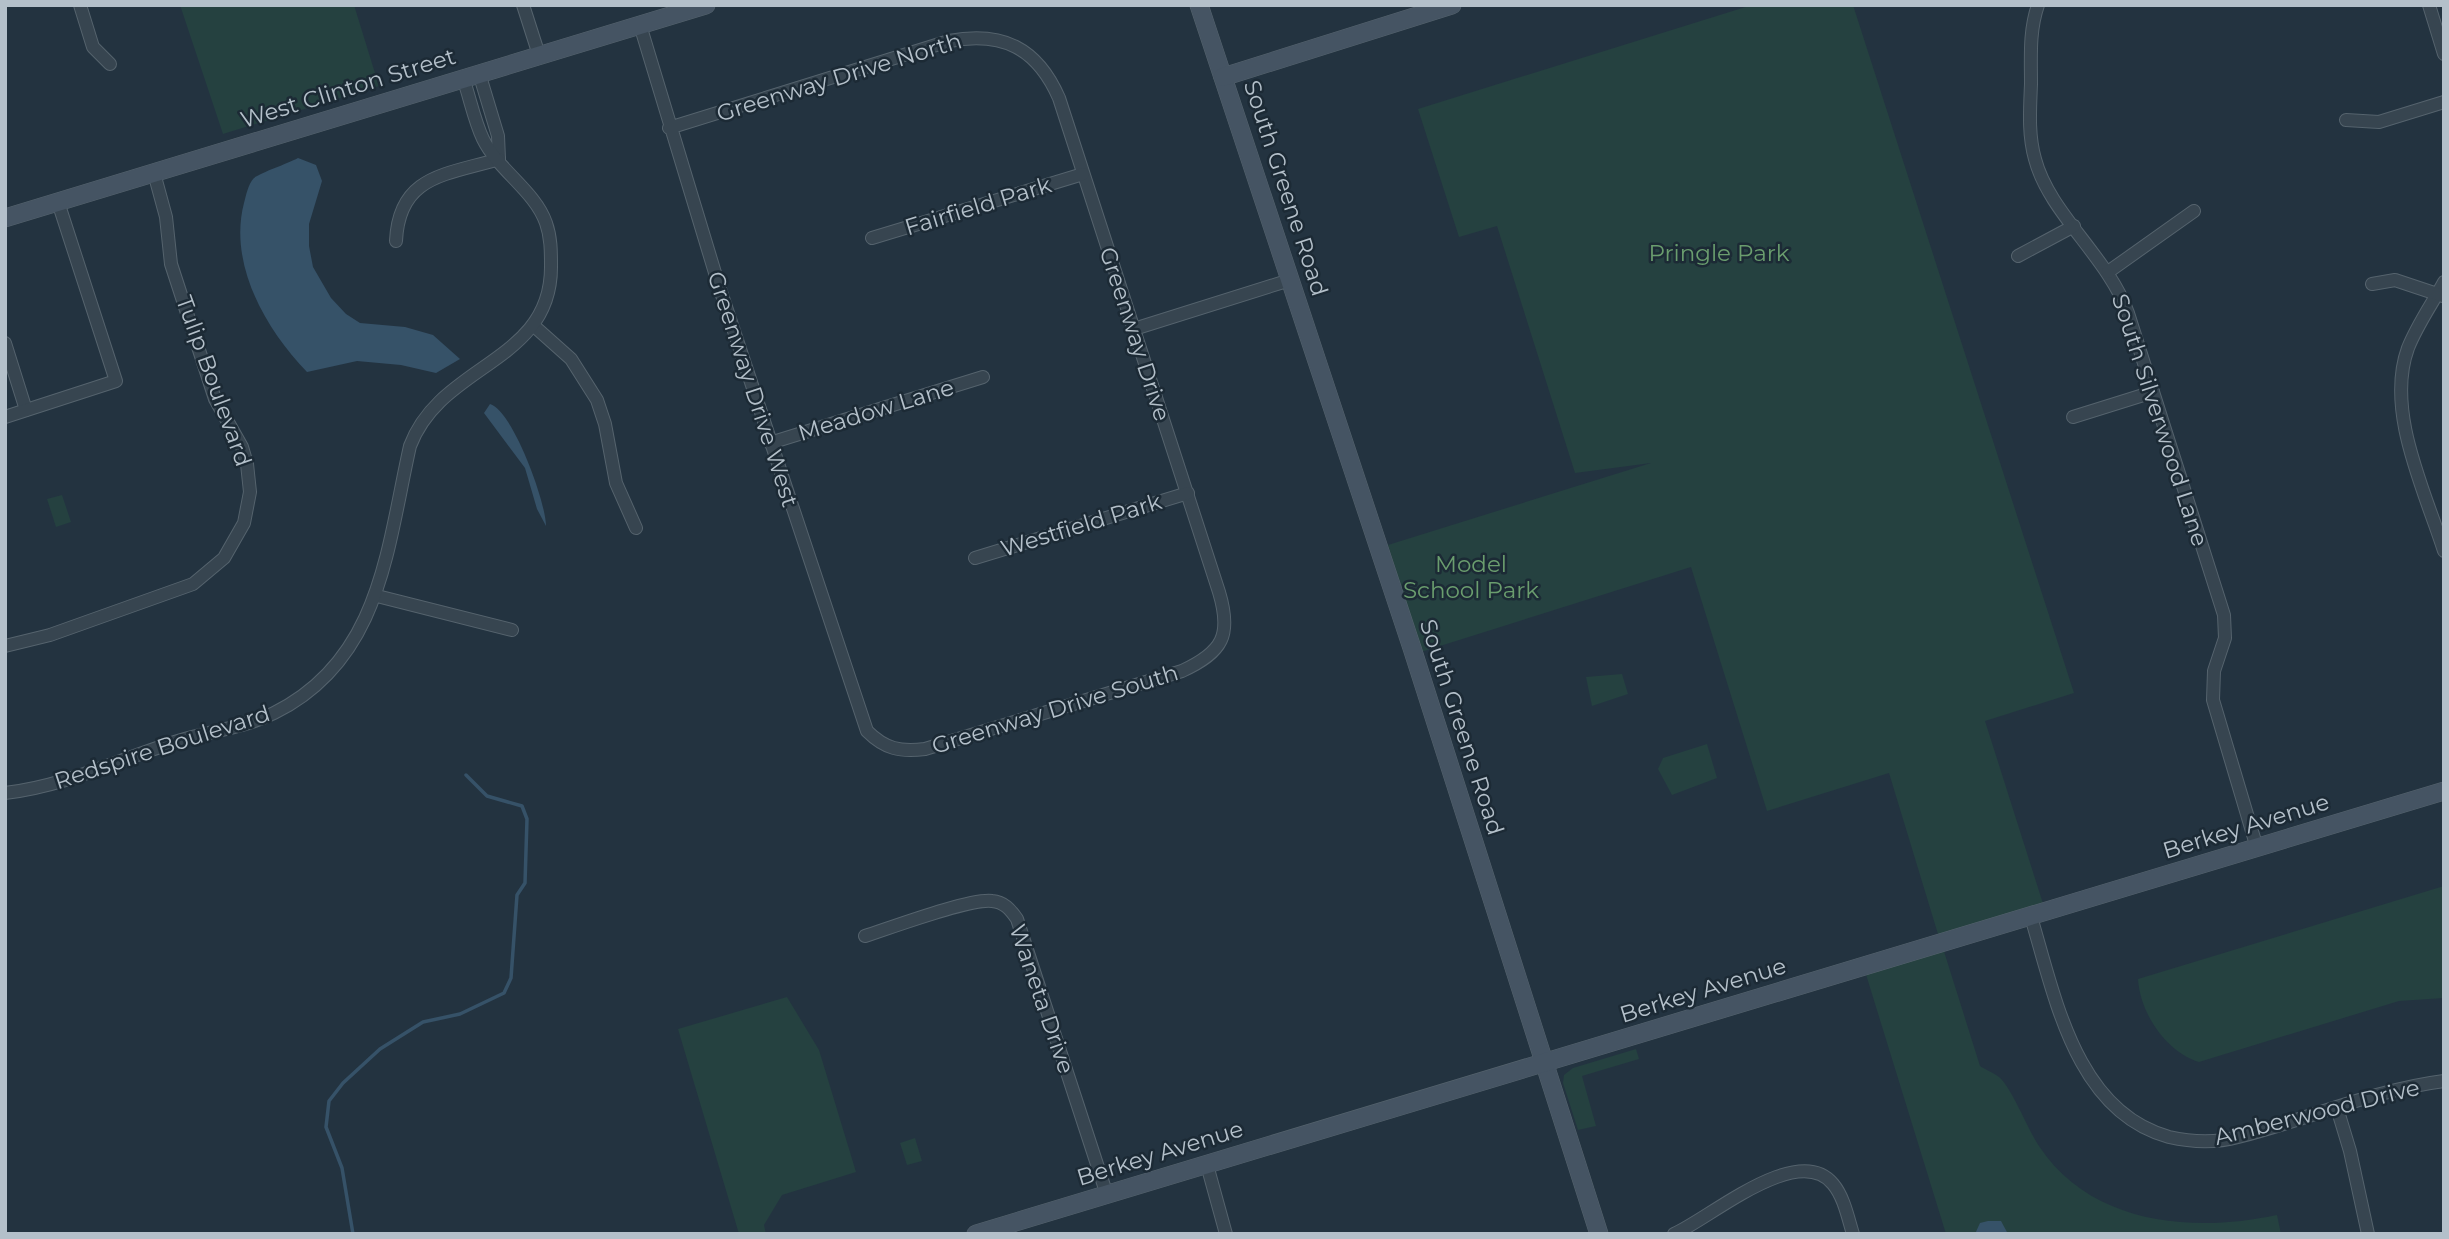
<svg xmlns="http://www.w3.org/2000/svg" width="2449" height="1239" font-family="Montserrat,sans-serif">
<rect width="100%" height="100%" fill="#233340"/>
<g fill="#254140">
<path d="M180 5H354L379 86 223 134Z"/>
<path d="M1752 5H1853L2074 693 1985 721 2046 913 1942 945 1980 1066C1986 1070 1994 1073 1999 1077 2012 1088 2028 1130 2039 1146 2091 1225 2193 1233 2277 1215L2281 1234H1946L1864 968 1941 944 1889 773 1767 811 1691 567 1421 652 1388 545 1651 463 1575 473 1497 226 1459 237 1418 109Z"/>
<path d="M62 495 71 522 56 527 47 499Z"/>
<path d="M1622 674 1628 694 1592 706 1586 677Z"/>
<path d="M1707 744 1717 778 1672 795 1658 769 1663 758Z"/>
<path d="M2444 886V998L2399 1001 2199 1062C2166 1052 2140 1013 2138 979Z"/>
<path d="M787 997 819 1050 856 1172 782 1195 764 1225 766 1234H739L678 1029Z"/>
<path d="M1636 1049 1639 1059 1582 1076 1596 1126 1578 1130 1563 1083 1564 1075 1573 1068Z"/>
<path d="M915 1138 922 1161 907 1165 900 1143Z"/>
</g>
<g fill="#365268">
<path d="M298 158 316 165 322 181 309 224V246L313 267 331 298 346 314 360 323 405 327 433 335 460 359 436 373 401 365 357 361 307 372C266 330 228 264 244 203 246 196 248 184 254 178 262 172 287 164 298 158Z"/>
<path d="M490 404C513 411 546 502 546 526L537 509 525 468 484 413Z"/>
<path d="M1988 1221H2001L2008 1234H1975L1980 1223Z"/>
</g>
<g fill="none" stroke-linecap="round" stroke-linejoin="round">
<path stroke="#365268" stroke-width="3.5" d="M353 1234 342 1168 326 1127 329 1101 343 1083 380 1049 423 1022 460 1014 504 993 511 978 517 895 525 883 527 819 522 806 487 796 466 775"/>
<g stroke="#55636d" stroke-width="14">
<g id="street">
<path d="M80 5 93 47 110 64"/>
<path d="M523 5 539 55"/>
<path d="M2038 5C2029 31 2031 57 2031 84 2030 109 2028 135 2035 159 2049 213 2108 257 2128 313L2224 615 2225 638 2214 671 2213 700 2257 848"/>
<path d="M2429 5 2444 54"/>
<path d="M640 25 719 286 867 731C885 749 900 752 925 749L1182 671C1223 652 1232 635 1219 592L1059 98C1037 48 1003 31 949 41L669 128"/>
<path d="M479 73 498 136 499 159"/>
<path d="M2346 120 2379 122 2444 102"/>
<path d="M872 238 1083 174"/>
<path d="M396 241C399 175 446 175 499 159"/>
<path d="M2018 256 2074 226"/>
<path d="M2108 272 2194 211"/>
<path d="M2444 282C2432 304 2417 325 2408 348 2385 411 2425 491 2444 551"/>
<path d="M2372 284 2395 280 2443 296"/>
<path d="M534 326 571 359 597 400 605 424 616 483 636 528"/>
<path d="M1134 329 1290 280"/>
<path d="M5 343 26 410"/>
<path d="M5 417 116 381 58 202"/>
<path d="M2073 417 2153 392"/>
<path d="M770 443 983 377"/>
<path d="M975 558 1188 493"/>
<path d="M377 596 512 630"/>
<path d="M5 646 50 635 193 584 224 558 244 523 250 492 247 464 242 447 215 399 171 264 166 217 154 173"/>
<path d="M5 793C66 786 120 759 178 741 210 731 244 728 274 713 381 660 387 548 410 446 441 363 552 363 551 266 551 251 551 237 546 223 535 191 498 170 483 139 474 120 470 98 463 78"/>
<path d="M2031 917C2055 997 2076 1112 2169 1137 2191 1142 2216 1143 2238 1137 2306 1120 2373 1090 2444 1081"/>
<path d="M865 936C890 928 970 898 992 901 1004 902 1010 909 1017 919L1107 1195"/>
<path d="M2337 1108 2350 1151 2368 1234"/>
<path d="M1207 1165 1226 1234"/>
<path d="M1674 1234C1709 1219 1798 1141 1833 1184 1844 1197 1848 1218 1853 1234"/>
</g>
</g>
<g stroke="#55636d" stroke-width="19">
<g id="secondary">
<path d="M1199 5 1412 648 1599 1234"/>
<path d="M1223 77 1452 5"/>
<path d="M5 218 706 5"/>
<path d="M976 1234 2444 791"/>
</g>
</g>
<use href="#street" stroke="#374550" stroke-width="12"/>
<use href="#secondary" stroke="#455463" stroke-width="18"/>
</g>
<g text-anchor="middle" stroke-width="5" stroke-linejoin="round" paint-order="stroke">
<g font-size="23" fill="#b4c0ca" stroke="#1c2a35">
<text transform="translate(839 77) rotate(-17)" y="8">Greenway Drive North</text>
<text transform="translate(348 88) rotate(-17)" y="8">West Clinton Street</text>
<text transform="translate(1286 188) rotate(72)" y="8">South Greene Road</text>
<text transform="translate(978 206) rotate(-17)" y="8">Fairfield Park</text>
<text transform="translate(1135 334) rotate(72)" y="8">Greenway Drive</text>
<text transform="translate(214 381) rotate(70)" y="8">Tulip Boulevard</text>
<text transform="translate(753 389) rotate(72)" y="8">Greenway Drive West</text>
<text transform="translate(876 410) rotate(-17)" y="8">Meadow Lane</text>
<text transform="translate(2160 420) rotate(72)" y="8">South Silverwood Lane</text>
<text transform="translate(1081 525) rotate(-17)" y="8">Westfield Park</text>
<text transform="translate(1055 709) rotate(-17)" y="8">Greenway Drive South</text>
<text transform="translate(1462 727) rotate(72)" y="8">South Greene Road</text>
<text transform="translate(162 747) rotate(-18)" y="8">Redspire Boulevard</text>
<text transform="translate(2246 826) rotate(-17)" y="8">Berkey Avenue</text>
<text transform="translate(1703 990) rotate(-17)" y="8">Berkey Avenue</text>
<text transform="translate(1042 999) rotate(71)" y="8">Waneta Drive</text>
<text transform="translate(2317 1112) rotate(-14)" y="8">Amberwood Drive</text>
<text transform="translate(1160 1153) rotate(-17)" y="8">Berkey Avenue</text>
</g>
<g font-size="23" fill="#6a9d6e" stroke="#1c2a35">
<text x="1719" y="261">Pringle Park</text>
<text x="1471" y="572">Model<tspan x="1471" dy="26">School Park</tspan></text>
</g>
</g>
<rect width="2449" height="1239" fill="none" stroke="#b4c0ca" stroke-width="14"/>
</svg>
